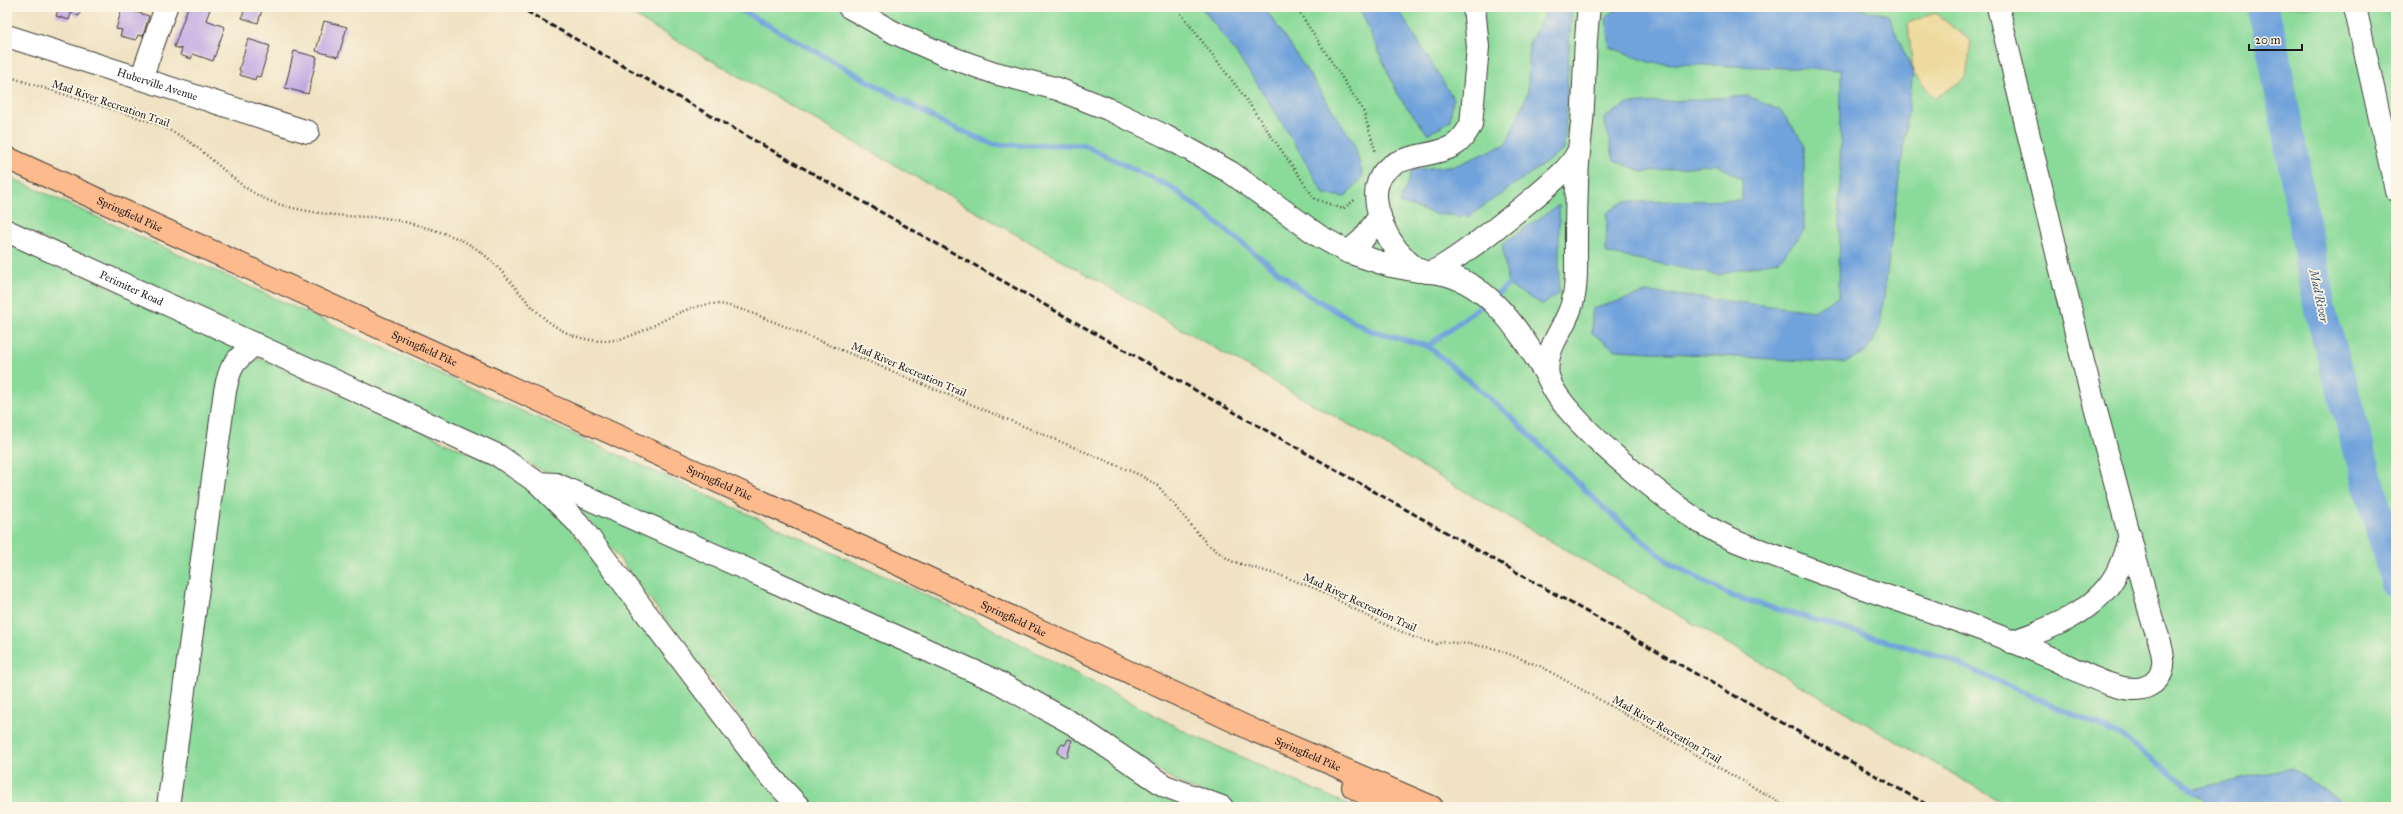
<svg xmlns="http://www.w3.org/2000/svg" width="2403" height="814" font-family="'IM FELL Great Primer',serif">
<rect width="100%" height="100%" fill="#fcf5e5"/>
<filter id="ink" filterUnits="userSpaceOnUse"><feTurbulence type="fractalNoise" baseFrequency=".025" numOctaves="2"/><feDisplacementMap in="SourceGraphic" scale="8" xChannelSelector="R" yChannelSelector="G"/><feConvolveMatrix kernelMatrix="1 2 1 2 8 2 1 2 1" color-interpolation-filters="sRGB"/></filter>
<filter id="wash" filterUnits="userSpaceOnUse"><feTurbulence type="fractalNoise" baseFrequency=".012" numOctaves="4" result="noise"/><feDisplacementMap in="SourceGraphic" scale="16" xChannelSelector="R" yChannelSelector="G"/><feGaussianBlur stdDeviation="0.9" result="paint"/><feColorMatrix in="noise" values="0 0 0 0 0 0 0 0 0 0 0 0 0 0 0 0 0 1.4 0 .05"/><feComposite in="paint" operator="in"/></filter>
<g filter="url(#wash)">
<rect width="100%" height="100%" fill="#f0e2c3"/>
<g fill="#8ada9a" stroke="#537b5b">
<path d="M618 7H2396V807H2010L1376 440Z"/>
<path d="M7 176 943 603 1192 735 1353 807H1237L1182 785 1087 727 565 482 469 433 7 222Z"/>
<path d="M7 240 236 345 161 807H7Z"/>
<path d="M261 358 494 464 554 508 787 807H175L233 383 247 363Z"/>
<path d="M564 494 992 684 1210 807H815L784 777 610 546Z"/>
</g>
<path fill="#eeda9e" stroke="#857b5d" d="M1935 13 1971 41 1966 78 1935 98 1913 73 1908 23Z"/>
<g fill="#6fa2db" stroke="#465f7c">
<path d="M1201 7H1263L1273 19 1354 143 1363 176 1345 197 1324 194C1287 129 1248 65 1201 7Z"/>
<path d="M1359 7H1397L1453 98 1450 121 1428 134 1399 97Z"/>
<path d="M1620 7H1850L1888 15 1913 73 1880 327 1867 351 1843 363 1616 350 1592 333V309L1649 292 1814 311 1839 296 1841 70 1651 63 1610 47 1606 17Z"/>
<path d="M1571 9 1564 150 1468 217 1435 214 1400 203 1412 170 1457 165 1506 144 1528 92 1529 43 1546 12Z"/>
<path d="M1748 96 1781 111 1804 143V231L1780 260 1718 275 1606 253 1607 213 1623 202 1742 200V179L1716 164 1643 172 1614 160 1604 118 1628 104Z"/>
<path d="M1559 205V293L1543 305 1508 285 1502 244Z"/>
<path d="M2292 768 2349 807H2215L2189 790Z"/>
</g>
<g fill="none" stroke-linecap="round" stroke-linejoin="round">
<g stroke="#6fa2db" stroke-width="5.5">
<path d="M736 7 945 124 995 145H1084L1174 189 1305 293 1369 330 1428 346 1508 414 1607 511 1671 564 1732 596 1948 659 2119 735 2195 792"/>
<path d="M1493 297 1508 285"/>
<path d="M1428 346 1486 302"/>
</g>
<path stroke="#6fa2db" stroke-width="32" d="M2262 7 2271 39 2320 310 2396 581"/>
</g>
<g id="blocks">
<g fill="#bda3e3">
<path d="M59 7H82L79 16 71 13 69 20 56 16Z"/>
<path d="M188 7H211L206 20 225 27 213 61 193 54 191 59 180 55 182 49 174 47Z"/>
<path d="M245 7H263L258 23 242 18Z"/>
<path d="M122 8 149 16 143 36 138 35 136 40 120 36 122 30 116 29Z"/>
<path d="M324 21 347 27 338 57 316 51Z"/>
<path d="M248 39 270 46 260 77 256 76 255 80 240 75 241 71 239 70Z"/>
<path d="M294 51 317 57 308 94 285 88Z"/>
<path d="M1068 739 1072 740 1067 758 1057 753 1061 744 1065 745Z"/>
</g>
</g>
</g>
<g filter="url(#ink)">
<use href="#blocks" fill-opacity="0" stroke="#3c3a35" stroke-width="1"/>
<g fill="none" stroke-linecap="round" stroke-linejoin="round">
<g stroke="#3c3a35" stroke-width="24">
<g id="minor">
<path d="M849 7 895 33 947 56 995 73 1058 89 1108 109 1165 136 1230 172 1319 236 1348 252 1391 266 1418 271"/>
<path d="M1474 7 1478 47 1471 125C1466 133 1462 141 1453 146 1430 159 1388 152 1378 183 1372 199 1381 224 1389 238 1396 250 1414 273 1429 272 1447 271 1544 190 1562 173 1568 167 1574 160 1578 152"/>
<path d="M1589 7C1584 45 1585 84 1582 122 1580 143 1577 164 1577 185 1576 208 1576 231 1576 254 1576 269 1577 286 1573 300 1568 326 1543 347 1548 376 1556 414 1665 500 1700 522 1729 541 1763 551 1795 563 1879 596 1967 620 2049 657 2072 667 2122 697 2146 687 2177 674 2158 639 2151 616L2084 366 1998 7"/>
<path d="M2355 7 2396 190"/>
<path id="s1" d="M7 36 308 132"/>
<path d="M141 79 166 7"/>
<path id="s2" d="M7 231 499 456 538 483 578 523 764 769 799 807"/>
<path d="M1348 252 1363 239 1380 216"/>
<path d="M1430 272C1489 276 1522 336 1550 381"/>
<path d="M538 483 556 484 996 681 1075 725 1165 786 1222 807"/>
<path d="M2011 642C2049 629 2094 613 2115 576 2123 563 2126 548 2130 535"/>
<path d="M168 807 225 391C230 365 234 361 255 344"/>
</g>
</g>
<g stroke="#3c3a35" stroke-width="24">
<g id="major">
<path id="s3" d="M7 158 857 545 1255 731 1432 807"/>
<path d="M1353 787 1390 807"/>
</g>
</g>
<g stroke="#3c3a35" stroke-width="2.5" stroke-dasharray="1 3" stroke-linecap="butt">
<path d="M1176 7 1243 95 1315 199 1343 209 1356 199"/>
<path d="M1296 7 1363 110 1376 153"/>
<path d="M7 76C40 87 72 97 105 107 127 114 152 121 173 132 211 151 236 191 278 204 309 213 343 217 375 217 392 217 445 232 461 240 511 263 525 321 578 337 634 354 660 310 710 304 728 302 756 315 772 321L1140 475 1158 486 1207 544 1231 561 1282 576 1317 589 1373 619 1413 637 1436 644 1443 642 1471 644 1496 649 1542 667 1788 807"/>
</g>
<use href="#minor" stroke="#fff" stroke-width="22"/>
<use href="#major" stroke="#fcba8d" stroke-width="22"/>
<path stroke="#1c1c1c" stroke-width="3" stroke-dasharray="6 3" stroke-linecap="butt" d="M519 7 1931 807"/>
</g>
</g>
<g text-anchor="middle" stroke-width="3.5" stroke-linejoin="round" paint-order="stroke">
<g font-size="11" fill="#1c1c1c" stroke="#fcf5e5">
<text dy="4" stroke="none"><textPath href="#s1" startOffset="158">Huberville Avenue</textPath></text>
<text transform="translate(111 103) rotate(19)" y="4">Mad River Recreation Trail</text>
<text dy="4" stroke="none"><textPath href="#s3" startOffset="135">Springfield Pike</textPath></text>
<text dy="4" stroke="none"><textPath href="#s2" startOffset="137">Perimiter Road</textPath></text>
<text dy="4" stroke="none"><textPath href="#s3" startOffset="459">Springfield Pike</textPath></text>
<text transform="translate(909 369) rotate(23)" y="4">Mad River Recreation Trail</text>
<text dy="4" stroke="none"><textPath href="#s3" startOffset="783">Springfield Pike</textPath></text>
<text transform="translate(1360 602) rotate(25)" y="4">Mad River Recreation Trail</text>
<text dy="4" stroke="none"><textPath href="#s3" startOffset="1107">Springfield Pike</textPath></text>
<text transform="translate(1667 729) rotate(30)" y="4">Mad River Recreation Trail</text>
<text dy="4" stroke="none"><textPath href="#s3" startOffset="1431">Springfield Pike</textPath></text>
</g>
<g font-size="12" font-style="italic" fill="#415872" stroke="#fcf5e5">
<text transform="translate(2319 296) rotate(78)" y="4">Mad River</text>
</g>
</g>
<rect width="2403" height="814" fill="none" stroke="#fcf5e5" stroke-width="24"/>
<path d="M2249 44v6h53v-6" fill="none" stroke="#1c1c1c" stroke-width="2"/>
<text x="2255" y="44" font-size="12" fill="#1c1c1c" stroke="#fcf5e5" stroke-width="3" paint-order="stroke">20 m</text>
</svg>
